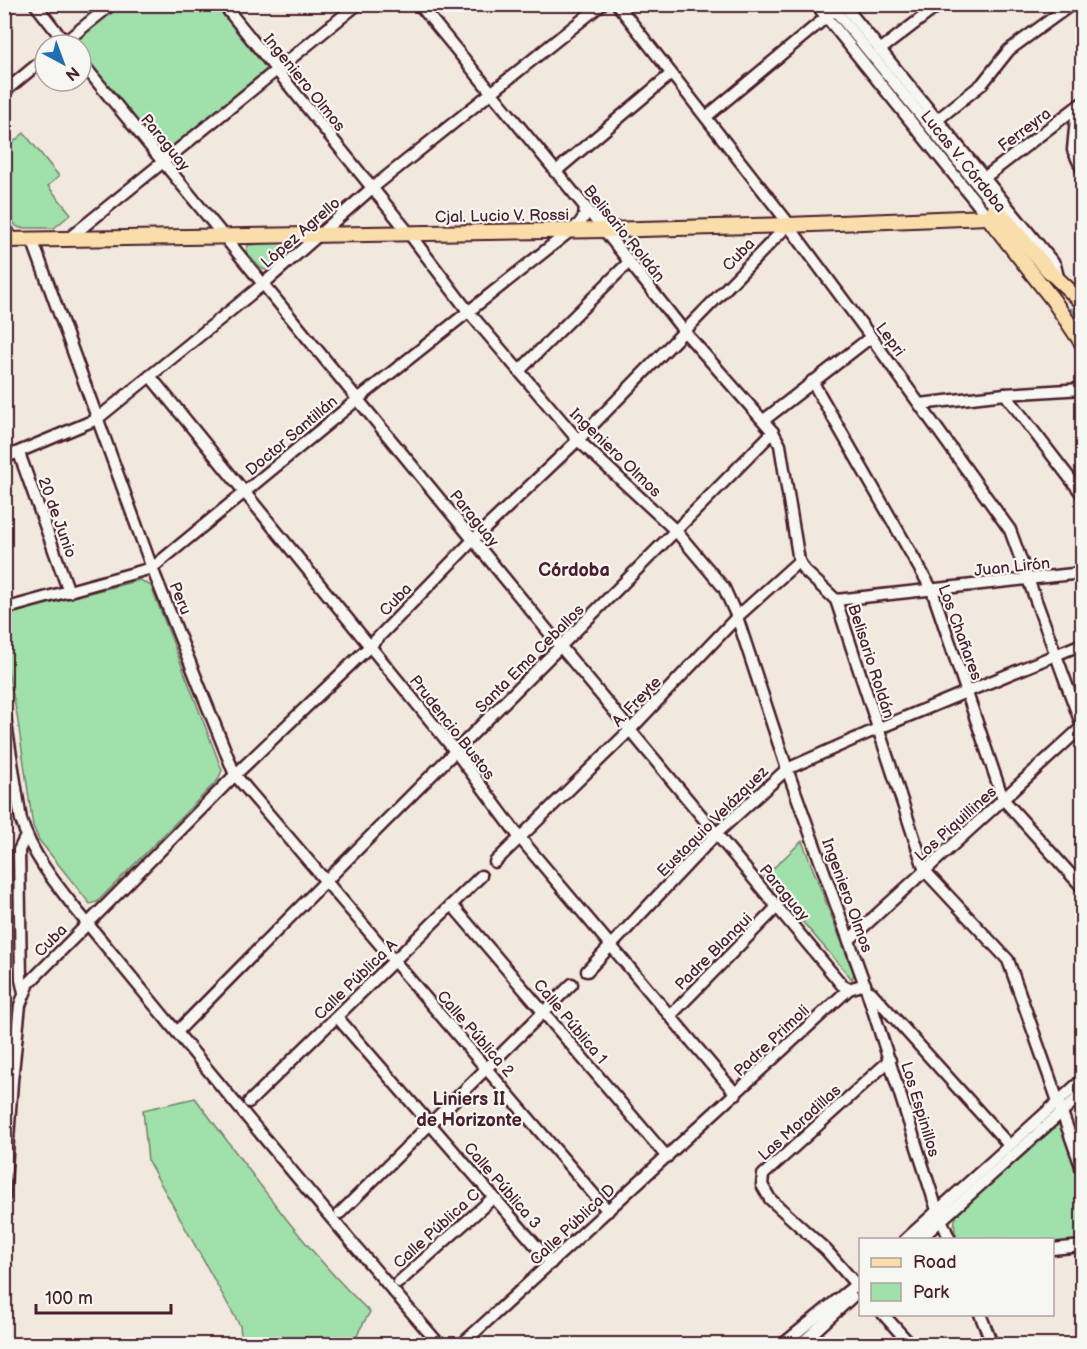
<svg xmlns="http://www.w3.org/2000/svg" width="1087" height="1349" font-family="'Balsamiq Sans',sans-serif">
<rect width="100%" height="100%" fill="#f1e8de"/>
<filter id="ink" filterUnits="userSpaceOnUse"><feTurbulence type="fractalNoise" baseFrequency=".0167" numOctaves="2"/><feDisplacementMap in="SourceGraphic" scale="12" xChannelSelector="R" yChannelSelector="G"/><feConvolveMatrix kernelMatrix="1 2 1 2 8 2 1 2 1" color-interpolation-filters="sRGB"/></filter>
<g filter="url(#ink)">
<g fill="#a0e0aa" stroke="#75806a" stroke-width="1.5">
<path d="M119 5H216L268 70 162 155 81 53V45H75L72 42Z"/>
<path d="M24 133 59 176 48 186 71 214 54 228H20L16 226 5 209V149Z"/>
<path d="M302 241 265 270 260 268 246 252 248 245Z"/>
<path d="M140 580 151 586 222 770 218 780 97 902 90 904 39 840 33 826 17 715 5 656V615Z"/>
<path d="M802 841 854 974 852 979 764 877Z"/>
<path d="M195 1098C250 1170 304 1250 370 1312L360 1329 354 1344H242L240 1326 148 1161 143 1110Z"/>
<path d="M1058 1121 1062 1123 1082 1181V1242L1053 1244 1052 1240 957 1239C953 1225 953 1219 962 1207Z"/>
</g>
<g fill="none" stroke-linecap="round" stroke-linejoin="round">
<path stroke="#72909e" stroke-width="3" d="M1071 309 1077 315"/>
<g stroke="#4a1f2b" stroke-width="15">
<g id="minor">
<path d="M35 4 67 45"/>
<path d="M223 4 408 232 468 311 578 440 676 531 724 588 737 617 787 769 866 988 937 1210 950 1240"/>
<path d="M419 4 604 230 684 331 773 432 780 445 799 561 804 570 836 600 925 871 1008 960 1082 1169"/>
<path d="M617 4 786 220 788 225 871 337 1010 530 1082 726"/>
<path d="M816 4 988 217"/>
<path d="M830 4 997 209"/>
<path d="M843 4 1055 265 1058 277"/>
<path d="M61 45 112 4"/>
<path d="M880 50 940 4"/>
<path d="M81 62 561 647 842 985 849 989"/>
<path d="M4 92 45 58"/>
<path d="M1077 107 1073 150 1082 169"/>
<path d="M706 117 830 14"/>
<path d="M937 120 982 84 1009 50 1072 4"/>
<path d="M555 172 671 74"/>
<path d="M984 178 1082 103"/>
<path d="M4 226 13 240"/>
<path d="M32 239 152 568 235 775 608 1211"/>
<path d="M68 239 358 4"/>
<path d="M519 371 629 262"/>
<path d="M150 376 456 752 520 838 736 1094"/>
<path d="M812 381 932 590 1003 799 1082 887"/>
<path d="M1005 394 1082 494"/>
<path d="M920 404 1005 394 1082 389"/>
<path d="M764 420 871 337"/>
<path d="M19 453 69 592"/>
<path d="M4 458 97 419 262 285 371 189 602 4"/>
<path d="M836 600 1082 573"/>
<path d="M4 609 152 568 358 399 579 224 584 217 585 208"/>
<path d="M4 711 21 820C32 855 55 883 78 912 101 940 124 968 147 996 243 1113 340 1230 439 1344"/>
<path d="M495 862 630 730 737 617 799 561"/>
<path d="M452 905 667 1157"/>
<path d="M849 940 1082 727"/>
<path d="M587 971 717 833 787 769 877 729 1082 644"/>
<path d="M24 992 21 980 19 850 26 836"/>
<path d="M871 992 1009 1145"/>
<path d="M671 1015 777 907"/>
<path d="M337 1017 551 1263"/>
<path d="M177 1032C374 830 576 633 773 432"/>
<path d="M249 1102 481 876"/>
<path d="M4 1198 12 1081 20 1005 29 983 235 775 369 647 474 539 578 440 788 225"/>
<path d="M340 1213 572 984"/>
<path d="M905 1240 1082 1080"/>
<path d="M919 1240 1082 1094"/>
<path d="M1052 1249 1082 1246"/>
<path d="M399 1282 494 1197"/>
<path d="M860 1289 826 1250 770 1199 762 1185 763 1175 890 1060"/>
<path d="M883 1314 910 1344"/>
<path d="M980 1314 992 1344"/>
<path d="M462 1344 849 989 865 984"/>
<path d="M783 1344 859 1282"/>
<path d="M801 1344 852 1297"/>
</g>
</g>
<g stroke="#4a1f2b" stroke-width="18">
<g id="major">
<path d="M988 217 1053 300 1082 343"/>
<path d="M4 240 604 230 788 225 988 217 997 209 1048 270 1082 302"/>
</g>
</g>
<use href="#minor" stroke="#f6f6f2" stroke-width="10"/>
<use href="#major" stroke="#f9deab" stroke-width="14"/>
</g>
</g>
<g text-anchor="middle" stroke-width="4.5" stroke-linejoin="round" paint-order="stroke">
<g font-size="16" fill="#4a1f2b" stroke="#f6f6f2">
<text transform="translate(305 82) rotate(51)" y="6">Ingeniero Olmos</text>
<text transform="translate(1024 129) rotate(-37)" y="6">Ferreyra</text>
<text transform="translate(166 142) rotate(51)" y="6">Paraguay</text>
<text transform="translate(964 161) rotate(51)" y="6">Lucas V. Córdoba</text>
<text transform="translate(502 215) rotate(-1)" y="6">Cjal. Lucio V. Rossi</text>
<text transform="translate(300 232) rotate(-41)" y="6">López Agrello</text>
<text transform="translate(625 233) rotate(51)" y="6">Belisario Roldán</text>
<text transform="translate(738 254) rotate(-46)" y="6">Cuba</text>
<text transform="translate(891 339) rotate(54)" y="6">Lepri</text>
<text transform="translate(291 435) rotate(-40)" y="6">Doctor Santillán</text>
<text transform="translate(616 452) rotate(44)" y="6">Ingeniero Olmos</text>
<text transform="translate(58 517) rotate(70)" y="6">20 de Junio</text>
<text transform="translate(475 518) rotate(51)" y="6">Paraguay</text>
<text transform="translate(1012 566) rotate(-6)" y="6">Juan Lirón</text>
<text transform="translate(181 598) rotate(68)" y="6">Peru</text>
<text transform="translate(395 599) rotate(-46)" y="6">Cuba</text>
<text transform="translate(961 632) rotate(70)" y="6">Los Chañares</text>
<text transform="translate(529 658) rotate(-45)" y="6">Santa Ema Ceballos</text>
<text transform="translate(872 661) rotate(72)" y="6">Belisario Roldán</text>
<text transform="translate(636 701) rotate(-46)" y="6">A. Freyte</text>
<text transform="translate(453 727) rotate(52)" y="6">Prudencio Bustos</text>
<text transform="translate(712 821) rotate(-45)" y="6">Eustaquio Velázquez</text>
<text transform="translate(955 823) rotate(-42)" y="6">Los Piquillines</text>
<text transform="translate(785 892) rotate(50)" y="6">Paraguay</text>
<text transform="translate(848 895) rotate(70)" y="6">Ingeniero Olmos</text>
<text transform="translate(50 940) rotate(-45)" y="6">Cuba</text>
<text transform="translate(713 951) rotate(-45)" y="6">Padre Blanqui</text>
<text transform="translate(355 979) rotate(-44)" y="6">Calle Pública A</text>
<text transform="translate(571 1021) rotate(50)" y="6">Calle Pública 1</text>
<text transform="translate(476 1033) rotate(49)" y="6">Calle Pública 2</text>
<text transform="translate(771 1040) rotate(-43)" y="6">Padre Primoli</text>
<text transform="translate(921 1109) rotate(73)" y="6">Los Espinillos</text>
<text transform="translate(799 1122) rotate(-42)" y="6">Las Moradillas</text>
<text transform="translate(503 1185) rotate(49)" y="6">Calle Pública 3</text>
<text transform="translate(572 1224) rotate(-43)" y="6">Calle Pública D</text>
<text transform="translate(436 1228) rotate(-42)" y="6">Calle Pública C</text>
</g>
<g font-size="18" font-weight="bold" fill="#4a1f2b" stroke="#f6f6f2">
<text x="574" y="576">Córdoba</text>
<text x="469" y="1105">Liniers II<tspan x="469" dy="21">de Horizonte</tspan></text>
</g>
</g>
<rect width="1087" height="1349" fill="none" stroke="#f6f6f2" stroke-width="24"/>
<rect x="12" y="12" width="1063" height="1325" fill="none" stroke="#4a1f2b" stroke-width="2" filter="url(#ink)"/>
<rect x="859" y="1238" width="195" height="78" fill="#f6f6f2" stroke="#b1a0a2" stroke-width="1.5"/>
<rect x="871" y="1258" width="30" height="9" fill="#f9deab" stroke="#b1a0a2" stroke-width="1.5"/>
<text x="913" y="1268" font-size="18" fill="#4a1f2b">Road</text>
<rect x="871" y="1283" width="30" height="18" fill="#a0e0aa" stroke="#b1a0a2" stroke-width="1.5"/>
<text x="913" y="1298" font-size="18" fill="#4a1f2b">Park</text>
<g transform="translate(63 63) rotate(139)"><circle r="28" fill="#f6f6f2" stroke="#b1a0a2" stroke-width="1.5"/>
<path d="M0-4.5L10 22L0 15L-10 22Z" fill="#1f6fb2"/>
<text y="-9" font-size="16" font-weight="bold" text-anchor="middle" fill="#4a1f2b">N</text>
</g>
<path d="M36 1304v9h135v-9" fill="none" stroke="#4a1f2b" stroke-width="3"/>
<text x="45" y="1304" font-size="18" fill="#4a1f2b" stroke="#f6f6f2" stroke-width="4.5" paint-order="stroke">100 m</text>
</svg>
